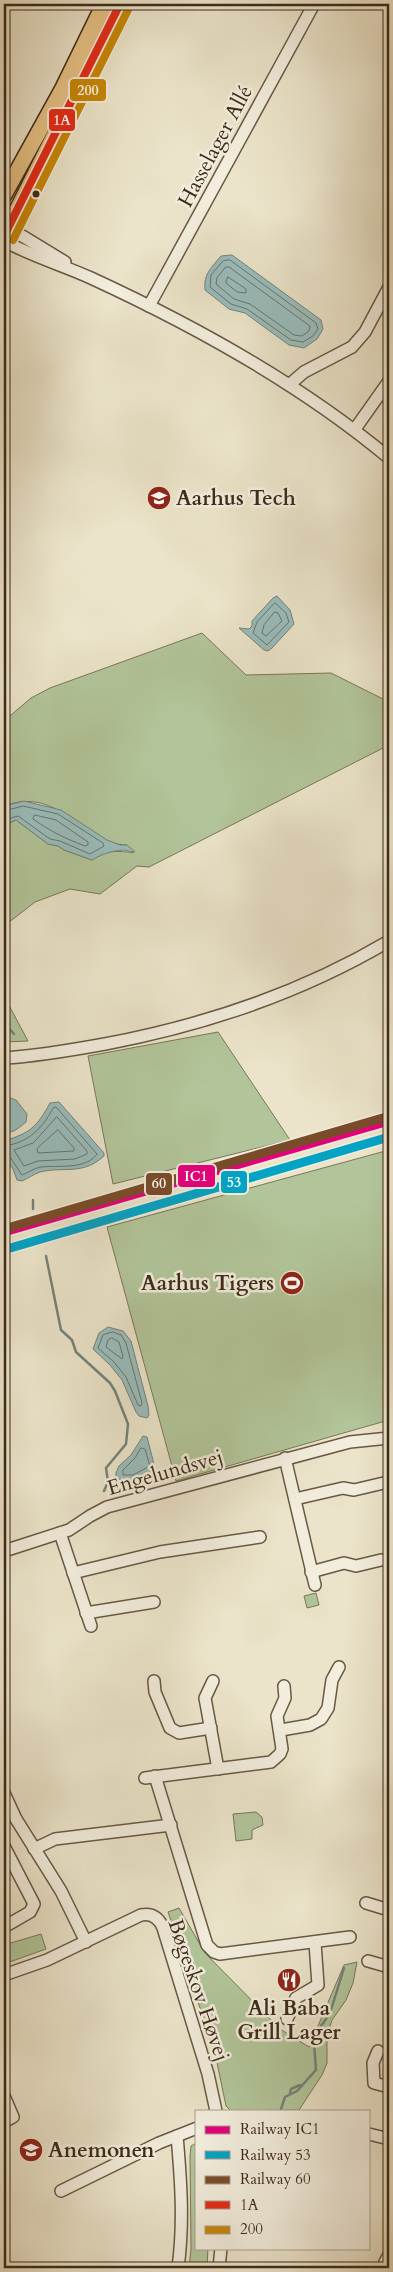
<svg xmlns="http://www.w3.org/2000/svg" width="393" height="2272" font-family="Cardo,serif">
<rect width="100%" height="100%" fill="#ebe4ca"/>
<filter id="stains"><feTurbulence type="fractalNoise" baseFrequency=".004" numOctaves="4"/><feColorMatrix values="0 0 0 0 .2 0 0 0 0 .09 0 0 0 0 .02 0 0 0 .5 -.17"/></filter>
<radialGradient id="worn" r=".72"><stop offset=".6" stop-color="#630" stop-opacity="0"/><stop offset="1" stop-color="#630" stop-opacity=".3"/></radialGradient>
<g fill="#b2c59a" stroke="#787859">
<path d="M202 633 246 675 331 673 389 702V725L387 729 389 730V745L149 867 137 866 100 894 70 889 35 902 4 926V825L16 820 48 844 58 846 64 850 92 860C95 858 99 854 103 853 109 851 127 851 133 853L127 845C81 844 60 785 4 806V721L31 698 50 688Z"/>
<path d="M4 994V996L28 1041 4 1042Z"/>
<path d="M218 1032 290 1140 113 1184 88 1056Z"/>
<path d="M389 1150V1420L176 1481 107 1227Z"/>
<path d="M316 1593 319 1605 307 1608 304 1596Z"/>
<path d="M256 1812 262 1817 263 1825 252 1830V1839L236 1841 233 1814Z"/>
<path d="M179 1908 205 1953 280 2029 309 2047 344 1965 357 1962 353 1983 346 2000 332 2020 327 2035V2063L322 2075 299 2110 231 2111 226 2106 215 2053 168 1912Z"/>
<path d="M41 1934 46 1949 4 1964V1945Z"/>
<path d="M197 2143V2248H208L207 2268H189L191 2249 190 2156 191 2146Z"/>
</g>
<g fill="#99bdbd" stroke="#74837b">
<path d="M232 255 321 320 323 329 317 339 304 348 289 345 245 313 229 309 205 290C203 274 212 267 221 256Z"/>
<path d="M277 596 290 610 294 624 272 648 268 651 264 650 239 628 249 629 252 626V621L273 598Z"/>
<path d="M24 801 61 810 107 840 120 845H127L135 852C131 852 127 850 123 850 111 851 102 854 92 860L64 850 58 846 48 844 16 820 4 825V806Z"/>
<path d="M5 1096 16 1100 27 1114 26 1122C20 1127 13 1134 4 1132Z"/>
<path d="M59 1102 104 1153V1156C82 1176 64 1166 40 1172 34 1174 27 1179 22 1181L17 1180 13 1169 4 1157V1141C30 1133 37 1127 50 1103Z"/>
<path d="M108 1327 123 1331 131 1341 148 1406 149 1415 147 1418 139 1416 136 1412 122 1380 110 1365 93 1349 99 1333Z"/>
<path d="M143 1436 147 1437 155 1468C145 1477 129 1484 116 1478V1473L119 1466 131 1455Z"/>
</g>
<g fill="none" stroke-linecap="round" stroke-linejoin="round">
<g stroke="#6b746a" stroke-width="1">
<path d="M230 260 316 323 318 329 313 336 303 342 291 340 247 309 231 304 210 287 211 275 223 261Z"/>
<path d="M226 267H229L310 326 309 331 302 336 294 335 250 304 234 299 216 284 217 278Z"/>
<path d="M228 277 246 289V293L237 292 226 283Z"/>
<path d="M275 603 286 613 289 622 267 645 253 633 257 622Z"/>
<path d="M275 612 278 613 282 621 266 636 262 633 264 625Z"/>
<path d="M4 811 23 806 58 814 103 843 104 846 90 854 60 841 50 839 18 816 4 820"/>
<path d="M35 815 56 820 88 842V845L85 846C66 839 50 831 33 819Z"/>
<path d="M57 1117 87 1151V1154L75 1159 38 1161 24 1166 14 1150 33 1143Z"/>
<path d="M58 1130 74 1148V1151L38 1153 37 1149Z"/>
<path d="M4 1146C28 1143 42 1129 53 1108L56 1107 97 1154C86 1170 58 1165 41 1167 34 1168 28 1173 22 1175L10 1157 4 1156"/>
<path d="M113 1332 121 1335 126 1343 142 1403 141 1406 138 1405 126 1377 114 1362 98 1348 103 1335Z"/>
<path d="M112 1338 119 1342 123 1356 122 1359 106 1347 108 1340Z"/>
<path d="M141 1448 145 1449 150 1466 133 1475H123V1470L135 1458Z"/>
</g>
<g stroke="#74837b" stroke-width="2.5">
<path d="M4 1023 14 1034"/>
<path d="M33 1209V1200"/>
<path d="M41 1237 42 1241"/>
<path d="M46 1256 61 1330 72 1340 76 1352 110 1383 115 1391 128 1424 126 1444 106 1468 108 1482 104 1491"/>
<path d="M290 2093 291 2089 300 2085"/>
<path d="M281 2109 285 2097 297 2091 316 2070 314 2043 319 2029 330 2013 344 1968"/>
</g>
<g stroke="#685944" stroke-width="14">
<g id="minor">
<path d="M4 227 24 237 65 262"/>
<path d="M4 241C32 256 62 265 91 278 193 325 303 386 389 458"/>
<path d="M149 306 314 4"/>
<path d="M289 385 304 372 352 347 365 332 389 287"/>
<path d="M355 429 389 381"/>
<path d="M4 1058C38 1056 72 1050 105 1044 206 1025 301 993 389 941"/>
<path d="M285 1458 315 1585"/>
<path d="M295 1499 343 1488 354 1490 388 1482"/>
<path d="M60 1533 91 1626"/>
<path d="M4 1551 69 1530 90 1516 107 1507 350 1442 389 1438"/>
<path d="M311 1572 344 1563 356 1566 381 1560"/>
<path d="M73 1573 160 1552 260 1537"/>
<path d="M86 1613 154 1602"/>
<path d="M154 1681 155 1692 170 1728 179 1733 211 1728"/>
<path d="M213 1681 205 1698 218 1769"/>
<path d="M281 1730 310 1725 321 1719 328 1708 332 1680 339 1667"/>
<path d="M155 1776 207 1945 214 1952 220 1954 350 1937"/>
<path d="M145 1778 271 1762 280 1754 282 1749 277 1716 285 1698 284 1686"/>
<path d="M4 1793 16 1819 61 1891 86 1942"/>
<path d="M4 1846 34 1904 30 1912 4 1927"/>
<path d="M34 1849 55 1839 171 1825"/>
<path d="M366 1903 389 1910"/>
<path d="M368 1961 389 1967"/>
<path d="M4 1975 47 1960 141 1915C152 1913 159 1918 163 1928L208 2074 216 2111"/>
<path d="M287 2019 296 1998 318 1985 315 1943"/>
<path d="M378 2051 373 2063 374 2083 389 2087"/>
<path d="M4 2096 13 2117 4 2122"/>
<path d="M369 2134 389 2139"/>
<path d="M177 2136C181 2181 184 2223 178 2268"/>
<path d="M61 2191 159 2143 197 2128"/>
<path d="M385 2262 389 2255"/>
<path d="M219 2268 221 2248"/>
</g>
</g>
<g stroke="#3d2b18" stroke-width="18">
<g id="major">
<path d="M4 195 63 88 104 4"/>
<path d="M4 236 120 4"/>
</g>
</g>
<use href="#minor" stroke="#f2eddd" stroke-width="11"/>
<use href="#major" stroke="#e6c285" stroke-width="15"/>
<g stroke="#f2eddd" stroke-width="11">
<path id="bus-1" d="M4 236 120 4"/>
</g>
<g stroke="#f2eddd" stroke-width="11">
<path id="bus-2" d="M13 240 129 8"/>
</g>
<use href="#bus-1" stroke="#e52b18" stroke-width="8"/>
<use href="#bus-2" stroke="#c88706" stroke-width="8"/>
<g stroke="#f2eddd" stroke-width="12">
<path id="rail-1" d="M4 1232 389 1121"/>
</g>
<g stroke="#f2eddd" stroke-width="12">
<path id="rail-2" d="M7 1249 389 1137"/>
</g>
<g stroke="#f2eddd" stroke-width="12">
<path id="rail-3" d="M4 1229 386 1117"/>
</g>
<use href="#rail-1" stroke="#e5007d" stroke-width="9"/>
<use href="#rail-2" stroke="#03a3c5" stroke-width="9"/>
<use href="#rail-3" stroke="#7a4b2a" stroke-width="9"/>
</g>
<defs>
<g id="university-disc" transform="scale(1.25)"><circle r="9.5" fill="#8f2418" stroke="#f2eddd"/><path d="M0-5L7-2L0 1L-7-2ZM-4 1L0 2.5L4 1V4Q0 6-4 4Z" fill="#fff"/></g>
<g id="stadium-disc" transform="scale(1.25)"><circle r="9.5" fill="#8f2418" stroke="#f2eddd"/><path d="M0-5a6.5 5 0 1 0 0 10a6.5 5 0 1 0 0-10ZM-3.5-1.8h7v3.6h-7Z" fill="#fff"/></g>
<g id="restaurant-disc" transform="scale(1.25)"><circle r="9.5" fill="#8f2418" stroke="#f2eddd"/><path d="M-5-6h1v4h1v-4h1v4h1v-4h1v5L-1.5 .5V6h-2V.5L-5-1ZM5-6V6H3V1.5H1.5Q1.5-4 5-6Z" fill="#fff"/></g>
<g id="school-disc" transform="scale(1.25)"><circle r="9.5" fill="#8f2418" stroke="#f2eddd"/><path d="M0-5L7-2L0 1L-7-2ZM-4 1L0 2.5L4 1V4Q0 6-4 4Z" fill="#fff"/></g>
</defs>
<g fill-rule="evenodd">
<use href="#university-disc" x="159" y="498"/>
<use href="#stadium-disc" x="292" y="1283"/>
<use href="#restaurant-disc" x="289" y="1980"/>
<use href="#school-disc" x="31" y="2150"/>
</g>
<circle fill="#3d2b18" stroke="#f2eddd" stroke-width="2" cx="36" cy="194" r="4.5"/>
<g text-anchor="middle" stroke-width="5" stroke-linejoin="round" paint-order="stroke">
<g font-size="21" fill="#3d2b18" stroke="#f2eddd">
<text transform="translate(215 146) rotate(-62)" y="7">Hasselager Allé</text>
<text transform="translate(165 1472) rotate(-16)" y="7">Engelundsvej</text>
<text transform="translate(199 1990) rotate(71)" y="7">Bøgeskov Høvej</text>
</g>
<g font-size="21" font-weight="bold" fill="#3d2b18" stroke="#f2eddd" text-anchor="start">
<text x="176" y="505">Aarhus Tech</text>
<text x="274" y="1290" text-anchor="end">Aarhus Tigers</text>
<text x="289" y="2015" text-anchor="middle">Ali Baba<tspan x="289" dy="24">Grill Lager</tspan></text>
<text x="48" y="2157">Anemonen</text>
</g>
</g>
<g stroke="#f2eddd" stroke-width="2">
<rect x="69" y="78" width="38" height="24" rx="5" fill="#c88706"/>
<rect x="48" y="108" width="28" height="24" rx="5" fill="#e52b18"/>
<rect x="177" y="1164" width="39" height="24" rx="5" fill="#e5007d"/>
<rect x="220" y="1170" width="28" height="24" rx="5" fill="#03a3c5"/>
<rect x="145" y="1172" width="28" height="24" rx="5" fill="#7a4b2a"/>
</g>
<g font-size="14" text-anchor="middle" font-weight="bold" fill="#fff">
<text x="88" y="95">200</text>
<text x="62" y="125">1A</text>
<text x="196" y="1181">IC1</text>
<text x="234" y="1187">53</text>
<text x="159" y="1188">60</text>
</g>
<rect width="393" height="2272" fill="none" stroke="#ebe4ca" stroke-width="20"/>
<rect x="5" y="5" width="383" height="2262" fill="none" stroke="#3d2b18" stroke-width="2.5"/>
<rect x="10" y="10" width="373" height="2252" fill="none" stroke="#3d2b18"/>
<rect x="195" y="2110" width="175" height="140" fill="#f2eddd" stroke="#aa9f8e"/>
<rect x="205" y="2126" width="25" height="8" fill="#e5007d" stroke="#aa9f8e"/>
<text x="240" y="2134" font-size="15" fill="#3d2b18">Railway IC1</text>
<rect x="205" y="2151" width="25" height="8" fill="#03a3c5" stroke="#aa9f8e"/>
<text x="240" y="2160" font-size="15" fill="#3d2b18">Railway 53</text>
<rect x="205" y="2176" width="25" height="8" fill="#7a4b2a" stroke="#aa9f8e"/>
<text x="240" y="2184" font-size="15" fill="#3d2b18">Railway 60</text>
<rect x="205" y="2201" width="25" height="8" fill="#e52b18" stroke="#aa9f8e"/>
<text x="240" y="2210" font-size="15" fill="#3d2b18">1A</text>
<rect x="205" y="2226" width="25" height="8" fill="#c88706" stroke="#aa9f8e"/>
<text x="240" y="2234" font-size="15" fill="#3d2b18">200</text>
<rect width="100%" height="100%" filter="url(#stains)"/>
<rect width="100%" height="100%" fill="url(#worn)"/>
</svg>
